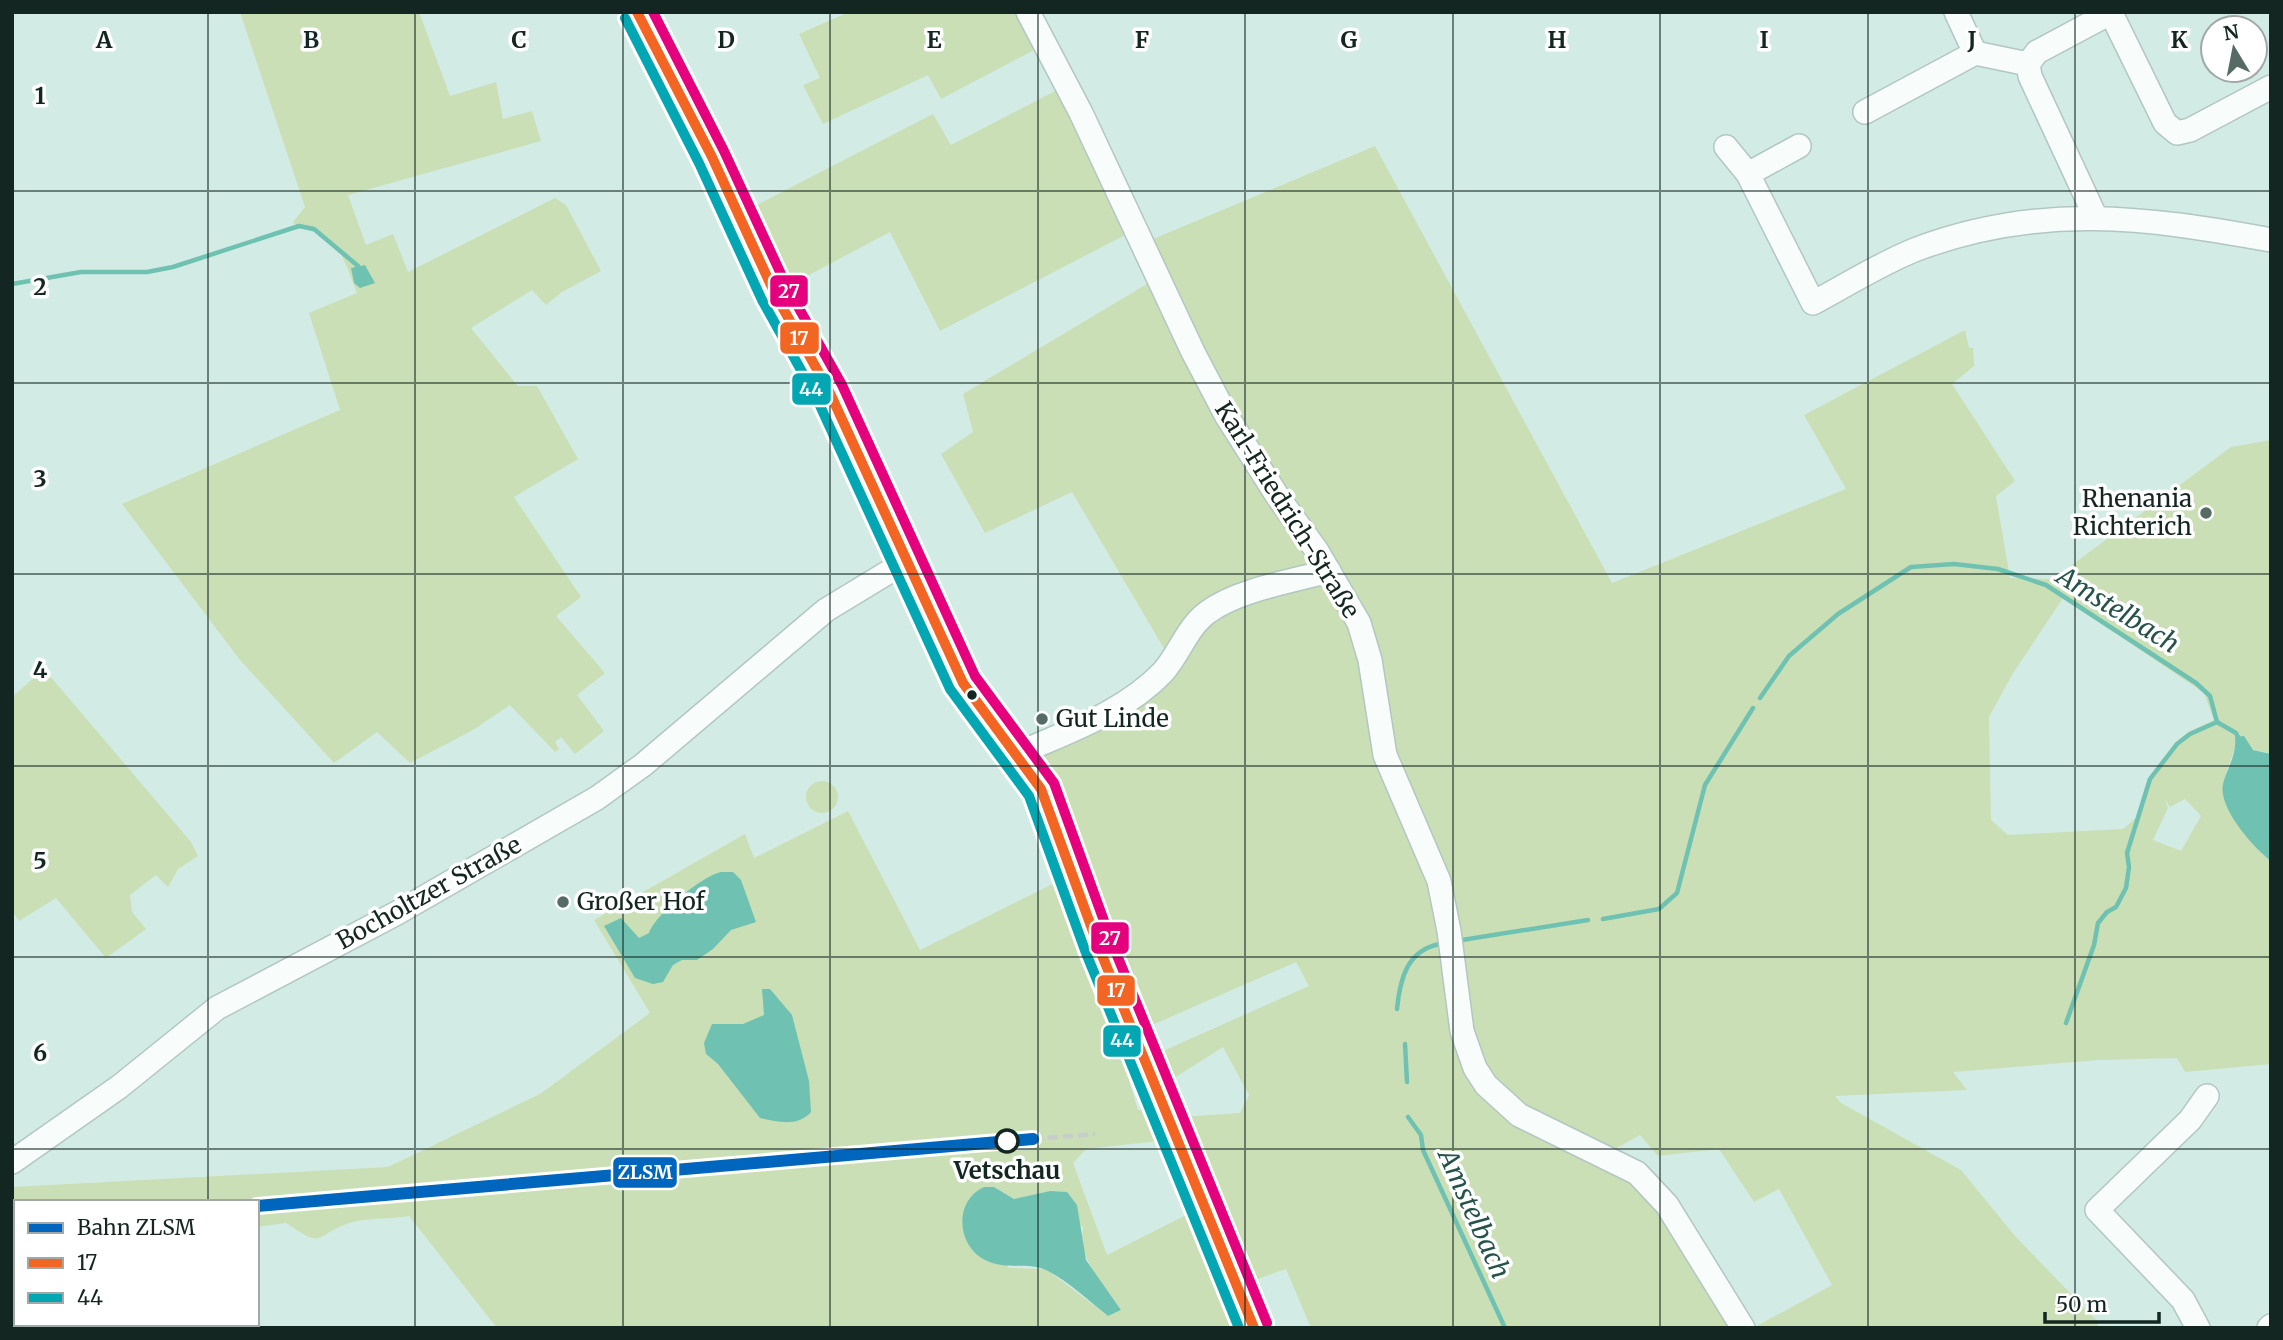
<svg xmlns="http://www.w3.org/2000/svg" width="2283" height="1340" font-family="Merriweather,serif">
<rect width="100%" height="100%" fill="#d2ece5"/>
<g fill="#cadfb6" fill-rule="evenodd">
<path d="M240 12H419L450 96 496 82 503 119 532 111 541 141 348 195 366 245 393 234 408 272 555 198 566 205 601 271 562 292 546 305 532 290 471 328 518 386H537L578 459 514 497 581 597 556 616 605 673 577 695 604 731 575 754 561 737 555 742 559 749 555 752 510 705 473 730 410 763 377 732 334 763 240 660 122 504 340 410 309 313 357 293C342 256 341 235 297 228L293 222 305 207Z"/>
<path d="M849 12H1021L1040 47 941 99 928 75 823 124 803 85 820 78 799 34Z"/>
<path d="M1063 87 1131 232 940 331 890 232 790 285 749 209 933 114 951 145Z"/>
<path d="M1375 146 1612 583 1846 489 1804 415 1965 330 1969 348H1973L1974 366 1952 384 2015 481 1996 496 2010 578 2053 579 2231 447 2271 440V754L2236 745 2226 773 2262 854 2271 861V1064L2185 1072 2177 1058 2100 1060 1953 1072 1967 1090 1835 1096 1841 1103 1961 1170 2015 1236 2099 1323 2096 1328H1753L1832 1285 1779 1189 1754 1202 1719 1149 1658 1156 1640 1135 1615 1149 1535 1115 1516 1120 1633 1178 1658 1211 1732 1328H1311L1286 1269 1246 1283 1180 1117 1240 1113 1249 1095 1223 1047 1165 1084 1154 1055 1309 986 1296 962 1143 1029 1059 800 1033 758 1126 709 1166 652 1072 492 985 533 941 454 973 432 963 394 1162 275 1146 242ZM2063 598 2204 693 2214 720 2188 732 2174 744 2148 779 2137 817 2123 829 2008 835 1991 820 1989 717 2012 675ZM2165 799 2170 807 2185 799 2201 816 2181 851 2153 840 2168 808Z"/>
<path d="M44 669 191 842 198 856 178 869 168 887 156 875 130 895 132 912 146 929 106 958 56 898 19 921 12 911V697Z"/>
<circle cx="822" cy="797" r="16"/>
<path d="M848 811 920 950 1067 877 1120 1028 1114 1031 1138 1110H1155L1168 1140 1086 1149 1073 1163 1107 1255 1198 1209 1245 1328H497L409 1216C392 1219 363 1218 349 1223 312 1237 324 1249 286 1223L257 1227V1202H16V1251L12 1252V1187L388 1167 540 1094 650 1013 594 920 745 834 754 858ZM994 1187 1014 1199 1050 1191 1083 1228C1077 1261 1106 1285 1121 1310L1108 1316 1046 1269 1008 1268Z"/>
</g>
<g fill="#6fc2b2">
<path d="M365 265 375 283 360 288 354 283 351 268Z"/>
<path d="M2244 736 2253 750 2271 754V861C2253 847 2218 808 2223 784 2227 768 2237 755 2235 737Z"/>
<path d="M721 872H733L741 880 756 922 731 930 713 949 697 960H682L673 965 663 982 653 984 635 978 604 926 621 918 639 938 649 933C655 915 702 876 721 872Z"/>
<path d="M762 989H770L792 1015 809 1081 811 1112C798 1127 778 1122 760 1118L718 1064 706 1054 704 1043 712 1024H743L764 1015Z"/>
<path d="M984 1187H994L1014 1199 1050 1191 1067 1192 1077 1205 1086 1260 1121 1310 1108 1316C1089 1301 1069 1282 1048 1271 1030 1261 1006 1271 985 1260 957 1246 953 1201 984 1187Z"/>
</g>
<g fill="none" stroke-linecap="round" stroke-linejoin="round">
<g stroke="#6fc2b2" stroke-width="4.5">
<path d="M12 284 81 272H147L173 267 299 226 314 229 358 266"/>
<path d="M1760 698 1789 656 1838 614 1911 567 1954 564 1998 569 2046 585 2196 683 2210 696 2217 722 2236 733 2240 741"/>
<path d="M1603 919 1659 909 1677 893 1705 785 1753 708"/>
<path d="M1462 940 1588 920"/>
<path d="M1397 1009C1400 979 1407 950 1440 944"/>
<path d="M2066 1023 2094 945 2098 923 2107 912 2116 907 2126 888 2129 867 2127 853 2150 779 2177 744 2190 734 2217 722"/>
<path d="M1405 1044 1407 1082"/>
<path d="M1408 1117 1421 1135 1423 1150 1505 1328"/>
</g>
<g stroke="#b2c7c2" stroke-width="26">
<g id="minor">
<path d="M637 12 712 157 740 223 775 294 829 391 947 651 963 683 1041 789 1099 948 1254 1328"/>
<path d="M1028 12 1081 113 1193 352 1226 415 1278 497 1317 551 1359 623 1370 660 1385 755 1439 881 1449 931 1462 1031 1475 1068 1486 1085 1519 1115 1637 1173 1667 1205 1743 1328"/>
<path d="M1956 12 1975 53"/>
<path d="M2111 13 2165 123 2177 133 2190 130 2271 87"/>
<path d="M1865 112 1975 53 2028 64"/>
<path d="M1726 147 1748 174 1813 303C1847 285 1881 263 1917 249 2040 203 2146 217 2271 240"/>
<path d="M1748 174 1799 146"/>
<path d="M2096 218 2030 76 2028 64 2037 52 2112 12"/>
<path d="M1015 755C1066 732 1124 713 1163 672 1180 653 1187 627 1208 612 1237 590 1293 581 1329 571"/>
<path d="M12 1162 119 1087 217 1008 397 913 597 798 643 765 826 610 905 562"/>
<path d="M2198 1328 2183 1300 2097 1210 2190 1120 2207 1096"/>
<path d="M2269 1328 2271 1326"/>
</g>
</g>
<use href="#minor" stroke="#f8fcfb" stroke-width="23"/>
<path stroke="#c6cdcc" stroke-width="4.5" stroke-dasharray="10 5" stroke-linecap="butt" d="M1033 1139 1095 1134"/>
<g stroke="#fff" stroke-width="16">
<path id="bus-1" d="M637 12 712 157 775 294 829 391 963 683 1041 789 1099 948 1254 1328"/>
</g>
<g stroke="#fff" stroke-width="16">
<path id="bus-2" d="M625 18 699 163 762 300 816 397 950 689 1029 796 1086 953 1239 1328"/>
</g>
<g stroke="#fff" stroke-width="16">
<path id="bus-3" d="M653 12 724 151 787 287 842 385 975 676 1054 783 1112 943 1267 1323"/>
</g>
<use href="#bus-1" stroke="#f26522" stroke-width="10"/>
<use href="#bus-2" stroke="#03a7b3" stroke-width="10"/>
<use href="#bus-3" stroke="#e5007d" stroke-width="10"/>
<g stroke="#fff" stroke-width="18">
<path id="rail-1" d="M257 1206 1033 1139"/>
</g>
<use href="#rail-1" stroke="#0065bd" stroke-width="12"/>
</g>
<path fill="none" stroke="#142622" stroke-width="2" stroke-opacity="0.55" d="M208 12V1202M415 12V1328M623 12V1328M830 12V1328M1038 12V1328M1245 12V1328M1453 12V1328M1660 12V1328M1868 12V1328M2075 12V1328M12 191H2271M12 383H2271M12 574H2271M12 766H2271M12 957H2271M12 1149H2271M208 1324V1328"/>
<g fill="#566b66" stroke="#fff" stroke-width="2.5">
<circle cx="2206" cy="513" r="7"/>
<circle cx="1042" cy="719" r="7"/>
<circle cx="563" cy="902" r="7"/>
</g>
<circle fill="#142622" stroke="#fff" stroke-width="2.5" cx="972" cy="695" r="6"/>
<circle fill="#fff" stroke="#142622" stroke-width="3.5" cx="1007" cy="1141" r="11"/>
<g text-anchor="middle" stroke-width="7" stroke-linejoin="round" paint-order="stroke">
<g font-size="24" fill="#142622" stroke="#fff" text-anchor="start">
<text x="2192" y="507" text-anchor="end">Rhenania<tspan x="2192" dy="28">Richterich</tspan></text>
<text x="1056" y="727">Gut Linde</text>
<text x="577" y="910">Großer Hof</text>
</g>
<g font-size="24" fill="#142622" stroke="#fff">
<text transform="translate(1287 510) rotate(58)" y="8">Karl-Friedrich-Straße</text>
<text transform="translate(429 893) rotate(-29)" y="8">Bocholtzer Straße</text>
</g>
<g font-size="24" font-weight="bold" fill="#142622" stroke="#fff">
<text x="1007" y="1179">Vetschau</text>
</g>
<g font-size="26" font-style="italic" fill="#25534a" stroke="#fff">
<text transform="translate(2118 610) rotate(32)" y="9">Amstelbach</text>
<text transform="translate(1474 1214) rotate(66)" y="9">Amstelbach</text>
</g>
</g>
<g font-size="23" text-anchor="middle" font-weight="bold" fill="#142622" stroke="#fff" stroke-width="7" stroke-linejoin="round" paint-order="stroke">
<text x="104" y="48">A</text>
<text x="311" y="48">B</text>
<text x="519" y="48">C</text>
<text x="726" y="48">D</text>
<text x="934" y="48">E</text>
<text x="1142" y="48">F</text>
<text x="1349" y="48">G</text>
<text x="1557" y="48">H</text>
<text x="1764" y="48">I</text>
<text x="1972" y="48">J</text>
<text x="2179" y="48">K</text>
<text x="40" y="104">1</text>
<text x="40" y="295">2</text>
<text x="40" y="487">3</text>
<text x="40" y="678">4</text>
<text x="40" y="869">5</text>
<text x="40" y="1061">6</text>
</g>
<g stroke="#fff" stroke-width="2.5">
<rect x="769" y="274" width="40" height="34" rx="7" fill="#e5007d"/>
<rect x="779" y="321" width="41" height="34" rx="7" fill="#f26522"/>
<rect x="791" y="372" width="41" height="34" rx="7" fill="#03a7b3"/>
<rect x="1090" y="921" width="40" height="34" rx="7" fill="#e5007d"/>
<rect x="1096" y="974" width="40" height="33" rx="7" fill="#f26522"/>
<rect x="1102" y="1024" width="40" height="34" rx="7" fill="#03a7b3"/>
<rect x="612" y="1156" width="66" height="33" rx="7" fill="#0065bd"/>
</g>
<g font-size="19" text-anchor="middle" font-weight="bold" fill="#fff">
<text x="789" y="298">27</text>
<text x="799" y="345">17</text>
<text x="811" y="396">44</text>
<text x="1110" y="945">27</text>
<text x="1116" y="997">17</text>
<text x="1122" y="1047">44</text>
<text x="645" y="1179">ZLSM</text>
</g>
<rect width="2283" height="1340" fill="none" stroke="#142622" stroke-width="28"/>
<rect x="14" y="1200" width="245" height="126" fill="#ffffff" stroke="#a1a8a7" stroke-width="2"/>
<rect x="28" y="1223" width="35" height="10" fill="#0065bd" stroke="#a1a8a7" stroke-width="2"/>
<text x="77" y="1235" font-size="21" fill="#142622">Bahn ZLSM</text>
<rect x="28" y="1258" width="35" height="10" fill="#f26522" stroke="#a1a8a7" stroke-width="2"/>
<text x="77" y="1270" font-size="21" fill="#142622">17</text>
<rect x="28" y="1293" width="35" height="10" fill="#03a7b3" stroke="#a1a8a7" stroke-width="2"/>
<text x="77" y="1305" font-size="21" fill="#142622">44</text>
<g transform="translate(2234 49) rotate(350)"><circle r="33" fill="#ffffff" stroke="#a1a8a7" stroke-width="2"/>
<path d="M0-5L12 26L0 18L-12 26Z" fill="#566b66"/>
<text y="-10" font-size="19" font-weight="bold" text-anchor="middle" fill="#142622">N</text>
</g>
<path d="M2045 1312v10h114v-10" fill="none" stroke="#142622" stroke-width="3.5"/>
<text x="2056" y="1312" font-size="21" fill="#142622" stroke="#ffffff" stroke-width="5" paint-order="stroke">50 m</text>
</svg>
